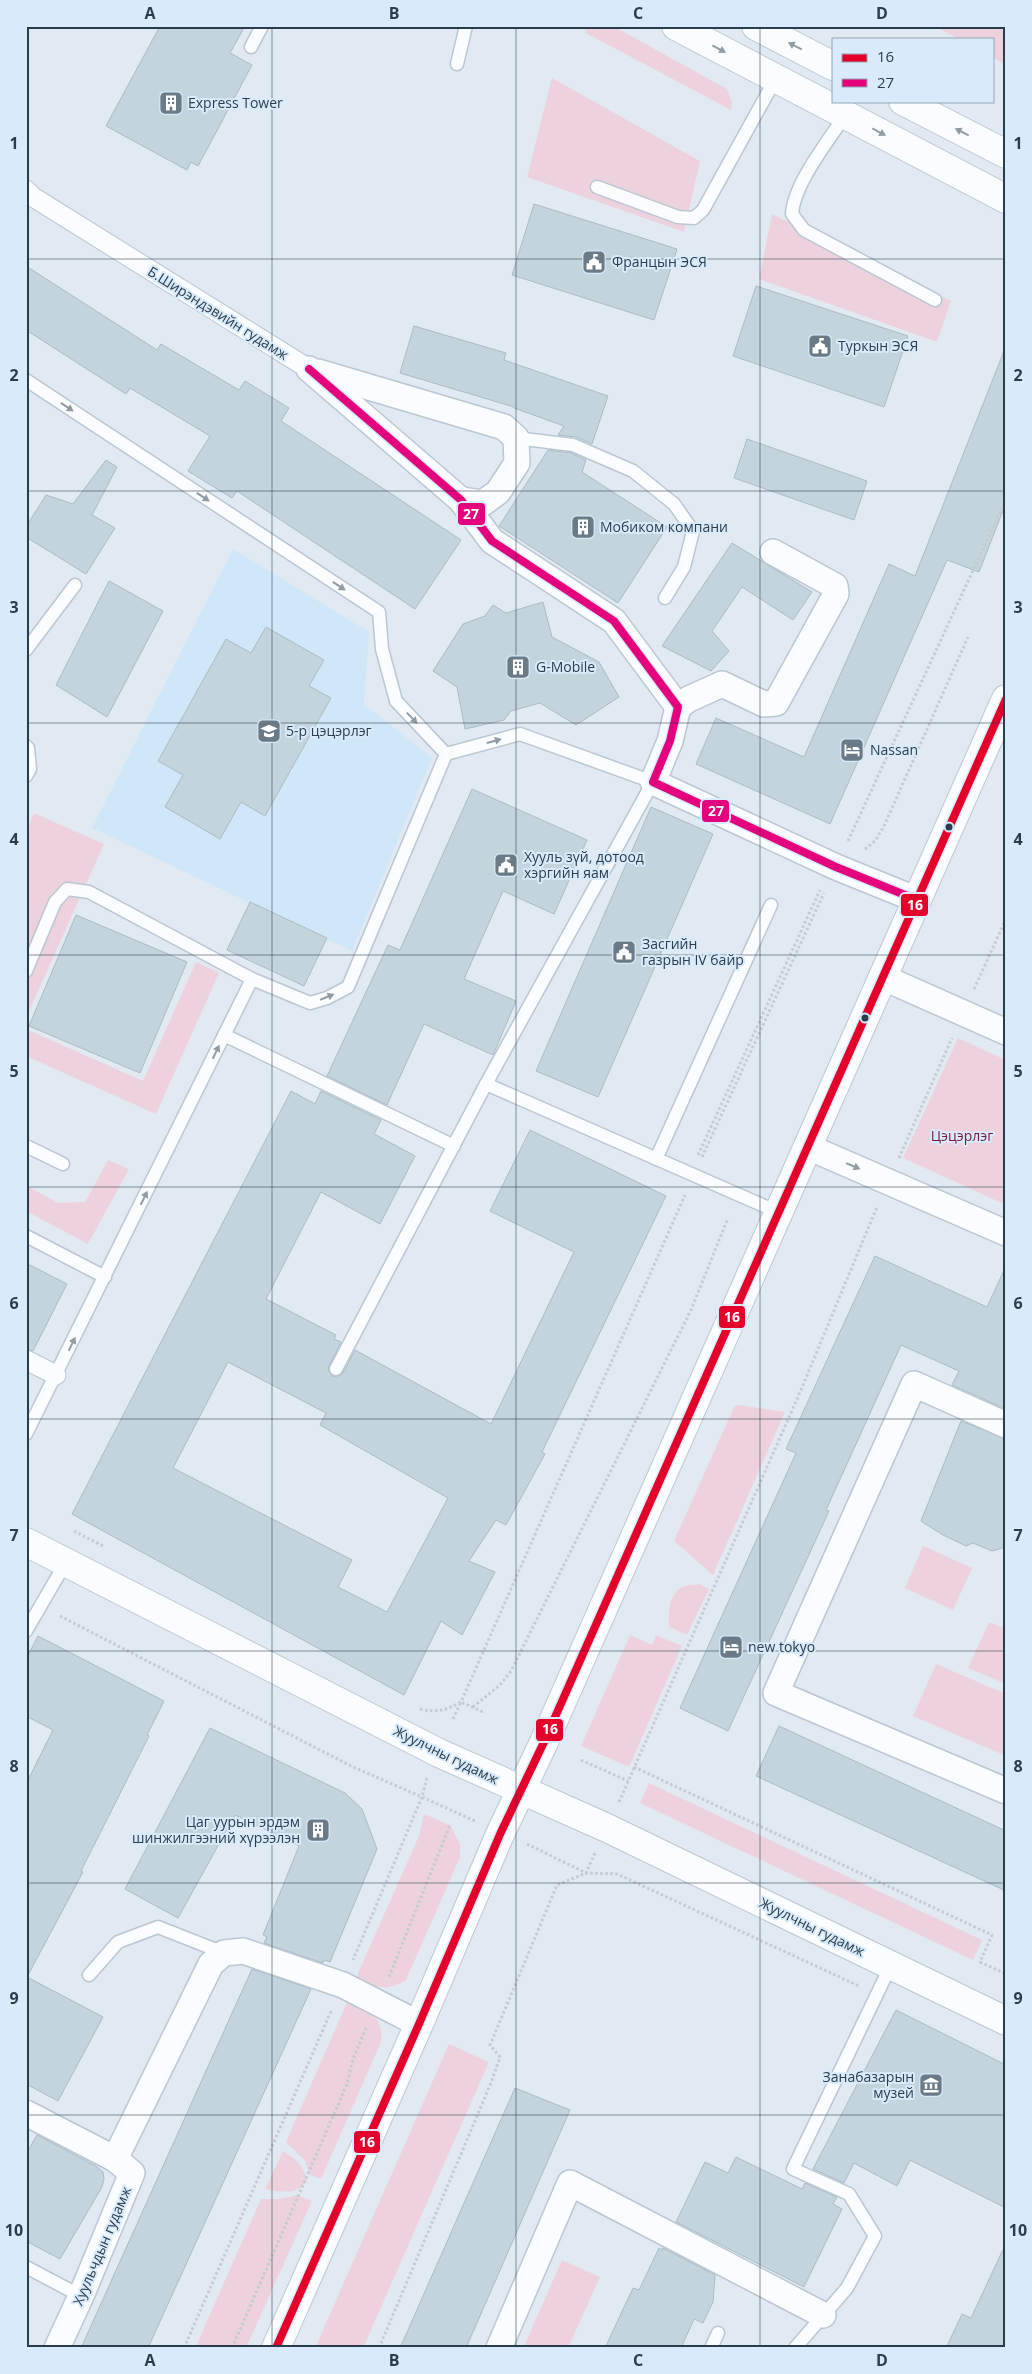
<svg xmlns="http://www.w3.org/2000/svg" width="1032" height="2374" font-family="'Open Sans',sans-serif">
<rect width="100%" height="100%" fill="#e1eaf3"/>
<path fill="#d0e6f9" d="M233 549 369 632 364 704 432 758 352 951 92 828Z"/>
<g fill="#edd2dd">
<path d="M613 26 727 89 732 102 731 110 586 33 585 27 587 26Z"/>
<path d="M935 26H1006V65L993 58V39H958Z"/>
<path d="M552 78 700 161 684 232 527 177Z"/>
<path d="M772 214 951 301 937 342 759 279Z"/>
<path d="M34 813 104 844 26 1018V832Z"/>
<path d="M196 962 219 973 156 1114 26 1056V1029L143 1081Z"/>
<path d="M958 1038 1006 1060V1205L903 1158Z"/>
<path d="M108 1160 129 1169 88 1244 26 1211V1185L58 1203 85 1202Z"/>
<path d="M739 1405 785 1412 713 1575 674 1541 734 1407Z"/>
<path d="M923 1546 972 1568 953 1610 905 1588Z"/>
<path d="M700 1584 709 1589 687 1635 669 1627C668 1615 669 1596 680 1588 685 1585 694 1585 700 1584Z"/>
<path d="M989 1622 1006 1629V1684L968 1668Z"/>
<path d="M630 1635 652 1645 656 1635 682 1646 629 1767 581 1746Z"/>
<path d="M936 1664 1006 1694V1756L913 1716Z"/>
<path d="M649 1783 982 1940 973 1960 640 1803Z"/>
<path d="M424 1814 450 1825 460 1844V1857L406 1980C390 1991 377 1988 359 1981L358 1973 419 1836Z"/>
<path d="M348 2000C368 2011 384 2016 381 2042L321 2179 310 2175 305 2161 286 2142Z"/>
<path d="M449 2044 489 2062 363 2348H315Z"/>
<path d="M283 2151C296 2159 304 2166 307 2181 297 2196 280 2192 265 2189Z"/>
<path d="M297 2195 312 2201 246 2348H195L261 2199H280Z"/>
<path d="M562 2260 600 2277 568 2348H523Z"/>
</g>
<g fill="#c4d4dd" stroke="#abbbc3" fill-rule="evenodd">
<path d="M160 26H245L230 53 252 65 198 166 191 162 187 170 106 126Z"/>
<path d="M534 204 677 249 654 320 512 275Z"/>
<path d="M26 266 157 350 161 344 239 390 245 381 289 408 281 421 461 540 415 609 237 491 232 498 188 471 210 436 130 388 126 394 26 330Z"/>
<path d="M756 286 908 336 884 407 733 356Z"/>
<path d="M414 326 506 353 504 360 608 396 592 444 576 437 558 435 564 426 514 408V407L400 373Z"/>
<path d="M1004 351 1006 503 979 572 947 560 830 824 696 764 716 718 804 757 889 564 915 576Z"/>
<path d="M747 439 867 481 854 520 734 478Z"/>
<path d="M548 450 571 453 586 460 582 472 667 527 618 603 499 526Z"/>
<path d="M106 460 117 467 92 515 115 528 86 574 26 537V527L46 495 73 504Z"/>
<path d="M732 543 812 592 793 620 742 587 712 631 729 651 711 671 662 646Z"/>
<path d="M109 581 163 611 107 717 56 685Z"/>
<path d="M543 602 552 637 599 662 619 697 576 725 540 703 511 711 504 720 465 729 457 687 433 671 463 624 485 616 493 605 506 613Z"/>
<path d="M266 627 324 660 309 686 331 698 265 816 241 802 220 839 165 807 183 775 158 761 226 639 251 653Z"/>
<path d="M472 789 587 840 554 914 503 891 464 979 516 1001 493 1055 424 1024 387 1105 327 1076 388 945 400 950Z"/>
<path d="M651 807 713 834 598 1097 536 1071Z"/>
<path d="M250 902 327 938 304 986 227 950Z"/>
<path d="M76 915 187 962 140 1073 29 1026Z"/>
<path d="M291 1091 315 1104 321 1091 381 1120 374 1134 415 1156 380 1224 321 1192 266 1299 336 1335 334 1339 341 1342 329 1366 328 1370 332 1376 337 1377 343 1373 355 1350 491 1424 574 1252 490 1211 530 1130 666 1196 542 1452 545 1454 506 1525 496 1520 469 1561 495 1572 462 1635 441 1621 404 1695 72 1514ZM228 1362 326 1413 320 1425 448 1498 387 1612 338 1587 352 1560 173 1468Z"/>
<path d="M875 1256 987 1307 1006 1266V1409L952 1385 959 1371 901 1345 826 1510 829 1511 728 1731 680 1708 796 1453 786 1449Z"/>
<path d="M26 1263 67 1284 33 1351 26 1349Z"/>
<path d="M961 1421 1006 1439V1547L992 1551 973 1543 966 1546 943 1535 921 1521Z"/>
<path d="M38 1636 164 1701 147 1735 149 1736 81 1871 83 1872 27 1977 103 2017 58 2101 26 2084V1784L53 1730 26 1716V1659Z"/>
<path d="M779 1726 1006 1831V1891L756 1776Z"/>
<path d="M210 1728 345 1793 362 1809 377 1849 330 1962 324 1960 323 1963 264 1943 267 1937 263 1935 299 1846 235 1815 178 1918 125 1889Z"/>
<path d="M252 1969 311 1989 148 2348H81Z"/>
<path d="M896 2010 1006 2065V2208L910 2160 897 2186 854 2163 844 2183 813 2169Z"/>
<path d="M515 2088 570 2110 466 2348H400Z"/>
<path d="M37 2135 96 2166 103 2172 104 2179 102 2187 60 2259 26 2241V2154Z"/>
<path d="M736 2157 802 2189 805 2183 837 2197 833 2204 842 2209 804 2287 676 2222 705 2162 728 2173Z"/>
<path d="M1006 2243V2348H946L962 2314 971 2318Z"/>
<path d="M659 2248 662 2250 663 2248 715 2275 713 2302 703 2323 694 2319 681 2348H605L633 2288 639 2290Z"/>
</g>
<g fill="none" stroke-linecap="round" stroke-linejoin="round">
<g stroke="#bac7d3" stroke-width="15">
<g id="service">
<path d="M251 47 262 26"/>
<path d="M457 64 466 26"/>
<path d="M845 115C828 142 794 183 792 214L804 230 935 300"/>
<path d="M597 187 678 217 694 218 703 210 776 78"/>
<path d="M26 380 379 612 382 649 396 701 446 754"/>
<path d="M516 438 573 445 633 471 674 504 693 531 684 567 665 598"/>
<path d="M26 650 75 585"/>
<path d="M26 746 28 748 30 769 26 776"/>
<path d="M26 971 55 902 67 889 89 892 252 979"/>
<path d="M224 1035 454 1146"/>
<path d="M486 1084 778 1212"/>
<path d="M26 1146 63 1164"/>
<path d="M656 1159 771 905"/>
<path d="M26 1236 105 1277"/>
<path d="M336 1369 486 1084 653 782 520 734 446 754"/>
<path d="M26 1434 252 979 310 1003 327 998 348 987 446 754"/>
<path d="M26 1631 66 1562"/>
<path d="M89 1975 118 1942 158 1927 224 1953"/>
<path d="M26 2267 81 2296"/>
<path d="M711 2348 718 2333"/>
<path d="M795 2348 847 2288 875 2236 849 2194 793 2169 891 1965"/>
</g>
</g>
<g stroke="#bac7d3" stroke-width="21">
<g id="pedestrian">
<path d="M26 190 33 197 309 369"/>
<path d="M26 1360 56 1375"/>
</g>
</g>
<g stroke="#bac7d3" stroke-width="28">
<g id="minor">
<path d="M309 369 461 500 492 541 614 621 678 707 670 741 653 782 836 867 915 899"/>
<path d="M318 372 504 427 516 438 517 463 498 492 483 503 461 500"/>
<path d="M678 707 689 699 722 684 764 704 776 703 836 594 835 586 773 552"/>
<path d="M882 977 1006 1032"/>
<path d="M808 1147 1006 1233"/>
<path d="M1006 1425 914 1384 776 1693 1006 1791"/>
<path d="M26 2113 115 2159 132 2173 81 2296 57 2348"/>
<path d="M115 2159 211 1964 224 1953 243 1951 343 1985 419 2024"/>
<path d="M499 2348 570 2183 823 2315"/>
</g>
</g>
<g stroke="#bac7d3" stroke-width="30">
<g id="secondary">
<path d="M26 1542 439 1753 607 1828 1006 2021"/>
<path d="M276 2348 419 2024 501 1832 544 1742 1006 699"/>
</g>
</g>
<g stroke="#bac7d3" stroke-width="30">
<g id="trunk">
<path d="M676 26 1006 199"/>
<path d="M756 26 833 66"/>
<path d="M903 101 1006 154"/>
</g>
</g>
<g stroke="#c5cbcf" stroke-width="3" stroke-dasharray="2.5 2.5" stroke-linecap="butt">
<path d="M848 841 1006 499"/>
<path d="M865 849 875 841 884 826 968 637"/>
<path d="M974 989 1006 919"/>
<path d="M698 1155 820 890"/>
<path d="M702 1157 824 893"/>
<path d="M899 1158 952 1038"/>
<path d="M74 1531 103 1546"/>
<path d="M60 1616 351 1766 422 1797 353 1960"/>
<path d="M473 1707 500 1685 511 1671 691 1310 728 1218"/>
<path d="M420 1709C436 1713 447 1710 461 1702L685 1195"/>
<path d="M453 1719 461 1702 485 1713"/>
<path d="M581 1760 628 1781"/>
<path d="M634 1767 992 1935 980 1962 1006 1974"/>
<path d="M427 1778 422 1797 475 1821"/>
<path d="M619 1802 798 1397 877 1207"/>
<path d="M527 1844 586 1873 617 1874 859 1986"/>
<path d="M389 1977 450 1825"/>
<path d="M184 2348 332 2009"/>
<path d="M232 2348 347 2084 353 2059 367 2026"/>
<path d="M379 2348 491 2083 500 2057 490 2045 557 1885 586 1873 595 1853"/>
</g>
<use href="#service" stroke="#fafcfd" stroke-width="12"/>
<use href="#pedestrian" stroke="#fafcfd" stroke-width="19"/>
<use href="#minor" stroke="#fafcfd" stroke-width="25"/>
<use href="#secondary" stroke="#fafcfd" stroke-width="28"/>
<use href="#trunk" stroke="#fafcfd" stroke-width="28"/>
<g stroke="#d9ebfb" stroke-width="11">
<path id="bus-1" d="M276 2348 419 2024 501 1832 544 1742 1006 699"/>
</g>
<g stroke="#d9ebfb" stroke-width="11">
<path id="bus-2" d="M309 369 461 500 492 541 614 621 678 707 670 741 653 782 836 867 915 899"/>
</g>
<use href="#bus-1" stroke="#e4002b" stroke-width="8"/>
<use href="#bus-2" stroke="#e5007d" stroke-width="8"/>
</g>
<defs><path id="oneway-solid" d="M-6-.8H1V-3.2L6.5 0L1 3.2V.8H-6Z" transform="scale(1.25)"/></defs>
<g fill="#929ca5">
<use href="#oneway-solid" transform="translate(795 46) rotate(-153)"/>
<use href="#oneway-solid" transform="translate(719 49) rotate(28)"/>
<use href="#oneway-solid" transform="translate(879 132) rotate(28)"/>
<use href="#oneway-solid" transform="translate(962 132) rotate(-153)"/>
<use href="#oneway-solid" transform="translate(67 407) rotate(33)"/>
<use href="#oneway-solid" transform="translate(203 497) rotate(33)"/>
<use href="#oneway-solid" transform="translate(339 586) rotate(33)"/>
<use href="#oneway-solid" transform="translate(412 718) rotate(46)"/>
<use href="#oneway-solid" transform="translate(494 741) rotate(-15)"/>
<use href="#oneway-solid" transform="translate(327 997) rotate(-22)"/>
<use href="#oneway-solid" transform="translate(216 1052) rotate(-64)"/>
<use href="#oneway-solid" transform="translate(853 1166) rotate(23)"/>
<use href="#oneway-solid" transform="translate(144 1198) rotate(-64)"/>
<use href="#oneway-solid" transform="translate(72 1344) rotate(-64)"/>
</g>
<path fill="none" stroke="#2a3d4d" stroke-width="1" stroke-opacity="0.55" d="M272 26V2348M516 26V2348M760 26V2348M26 259H1006M26 491H1006M26 723H1006M26 955H1006M26 1187H1006M26 1419H1006M26 1651H1006M26 1883H1006M26 2115H1006"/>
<defs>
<g id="building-square" transform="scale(1.25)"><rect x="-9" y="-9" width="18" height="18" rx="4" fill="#6a7a87" stroke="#d9ebfb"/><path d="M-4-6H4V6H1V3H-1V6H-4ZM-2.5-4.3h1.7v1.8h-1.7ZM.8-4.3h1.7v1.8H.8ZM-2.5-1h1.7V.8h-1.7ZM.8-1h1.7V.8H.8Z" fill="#fff"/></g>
<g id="civic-square" transform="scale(1.25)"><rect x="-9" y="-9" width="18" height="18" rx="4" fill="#6a7a87" stroke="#d9ebfb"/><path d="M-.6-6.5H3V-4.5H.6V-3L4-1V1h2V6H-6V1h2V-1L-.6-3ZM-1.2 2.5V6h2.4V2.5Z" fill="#fff"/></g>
<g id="school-square" transform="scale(1.25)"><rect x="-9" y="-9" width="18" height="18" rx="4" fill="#6a7a87" stroke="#d9ebfb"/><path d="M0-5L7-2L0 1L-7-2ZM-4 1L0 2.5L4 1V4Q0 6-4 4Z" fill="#fff"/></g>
<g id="hotel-square" transform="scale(1.25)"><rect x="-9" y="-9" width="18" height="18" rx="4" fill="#6a7a87" stroke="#d9ebfb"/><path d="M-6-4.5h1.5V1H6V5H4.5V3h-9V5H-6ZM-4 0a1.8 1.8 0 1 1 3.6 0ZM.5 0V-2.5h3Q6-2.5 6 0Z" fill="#fff"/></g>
<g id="museum-square" transform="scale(1.25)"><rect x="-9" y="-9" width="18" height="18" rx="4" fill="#6a7a87" stroke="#d9ebfb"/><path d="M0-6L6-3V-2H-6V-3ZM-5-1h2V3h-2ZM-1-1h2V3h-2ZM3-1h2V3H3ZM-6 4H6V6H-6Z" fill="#fff"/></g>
</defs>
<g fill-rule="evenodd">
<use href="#building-square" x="171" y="103"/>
<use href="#civic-square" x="594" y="262"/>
<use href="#civic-square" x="820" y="346"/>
<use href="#building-square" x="583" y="527"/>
<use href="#building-square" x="518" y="667"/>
<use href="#school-square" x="269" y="731"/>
<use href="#hotel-square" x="852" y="750"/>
<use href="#civic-square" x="506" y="865"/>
<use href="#civic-square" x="624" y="952"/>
<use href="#hotel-square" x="731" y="1647"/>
<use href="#building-square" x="318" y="1830"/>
<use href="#museum-square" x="931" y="2085"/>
</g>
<g fill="#2a3d4d" stroke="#d9ebfb" stroke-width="2">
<circle cx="949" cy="827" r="4.5"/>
<circle cx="865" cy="1018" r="4.5"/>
</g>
<g text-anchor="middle" stroke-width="4" stroke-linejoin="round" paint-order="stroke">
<g font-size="14" fill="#2a3d4d" stroke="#d9ebfb" text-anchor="start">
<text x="188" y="108">Express Tower</text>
<text x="612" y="267">Францын ЭСЯ</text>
<text x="838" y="351">Туркын ЭСЯ</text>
<text x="600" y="532">Мобиком компани</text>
<text x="536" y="672">G-Mobile</text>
<text x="286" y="736">5-р цэцэрлэг</text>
<text x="870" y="755">Nassan</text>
<text x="524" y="862">Хууль зүй, дотоод<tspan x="524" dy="16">хэргийн яам</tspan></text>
<text x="642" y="949">Засгийн<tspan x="642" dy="16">газрын IV байр</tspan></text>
<text x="748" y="1652">new tokyo</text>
<text x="300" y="1827" text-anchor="end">Цаг уурын эрдэм<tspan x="300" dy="16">шинжилгээний хүрээлэн</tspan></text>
<text x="914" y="2082" text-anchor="end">Занабазарын<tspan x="914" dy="16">музей</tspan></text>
</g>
<g font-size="14" fill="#2a3d4d" stroke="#d9ebfb">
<text transform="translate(218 313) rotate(32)" y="5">Б.Ширэндэвийн гудамж</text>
<text transform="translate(446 1755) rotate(26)" y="5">Жуулчны гудамж</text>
<text transform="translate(812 1927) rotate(26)" y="5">Жуулчны гудамж</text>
<text transform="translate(102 2246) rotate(-67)" y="5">Хуульчдын гудамж</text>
</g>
<g font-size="14" fill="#79143b" stroke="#d9ebfb">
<text x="962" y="1141">Цэцэрлэг</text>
</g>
</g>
<g stroke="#d9ebfb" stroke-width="2">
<rect x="457" y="502" width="29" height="24" rx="5" fill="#e5007d"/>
<rect x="701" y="799" width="29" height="24" rx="5" fill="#e5007d"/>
<rect x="900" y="893" width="29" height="24" rx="5" fill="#e4002b"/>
<rect x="718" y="1305" width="28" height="24" rx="5" fill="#e4002b"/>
<rect x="535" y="1718" width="29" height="24" rx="5" fill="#e4002b"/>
<rect x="353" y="2130" width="28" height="24" rx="5" fill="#e4002b"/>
</g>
<g font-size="14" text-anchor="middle" font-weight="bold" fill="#fff">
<text x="471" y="519">27</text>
<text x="716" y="816">27</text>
<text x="915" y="910">16</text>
<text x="732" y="1322">16</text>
<text x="550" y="1734">16</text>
<text x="367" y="2147">16</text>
</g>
<rect width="1032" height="2374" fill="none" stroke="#d9ebfb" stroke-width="55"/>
<rect x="832" y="38" width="162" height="65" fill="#d9ebfb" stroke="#93a5b5"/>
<rect x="842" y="54" width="25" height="8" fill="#e4002b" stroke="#93a5b5"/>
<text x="877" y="62" font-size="15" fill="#2a3d4d">16</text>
<rect x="842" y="79" width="25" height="8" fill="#e5007d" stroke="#93a5b5"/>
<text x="877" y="88" font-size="15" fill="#2a3d4d">27</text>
<rect x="28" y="28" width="976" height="2318" fill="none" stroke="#2a3d4d" stroke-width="2"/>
<g font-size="16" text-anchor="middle" font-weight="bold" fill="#2a3d4d">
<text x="150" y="19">A</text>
<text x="394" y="19">B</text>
<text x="638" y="19">C</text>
<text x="882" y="19">D</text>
<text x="14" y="149">1</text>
<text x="1018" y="149">1</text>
<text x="14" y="381">2</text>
<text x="1018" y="381">2</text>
<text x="14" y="613">3</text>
<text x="1018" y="613">3</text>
<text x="14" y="845">4</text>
<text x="1018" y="845">4</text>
<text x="14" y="1077">5</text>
<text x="1018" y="1077">5</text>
<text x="14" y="1309">6</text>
<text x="1018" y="1309">6</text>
<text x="14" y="1541">7</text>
<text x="1018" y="1541">7</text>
<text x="14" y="1772">8</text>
<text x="1018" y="1772">8</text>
<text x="14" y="2004">9</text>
<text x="1018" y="2004">9</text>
<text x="14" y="2236">10</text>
<text x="1018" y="2236">10</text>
<text x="150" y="2366">A</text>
<text x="394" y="2366">B</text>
<text x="638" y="2366">C</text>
<text x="882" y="2366">D</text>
</g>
</svg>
